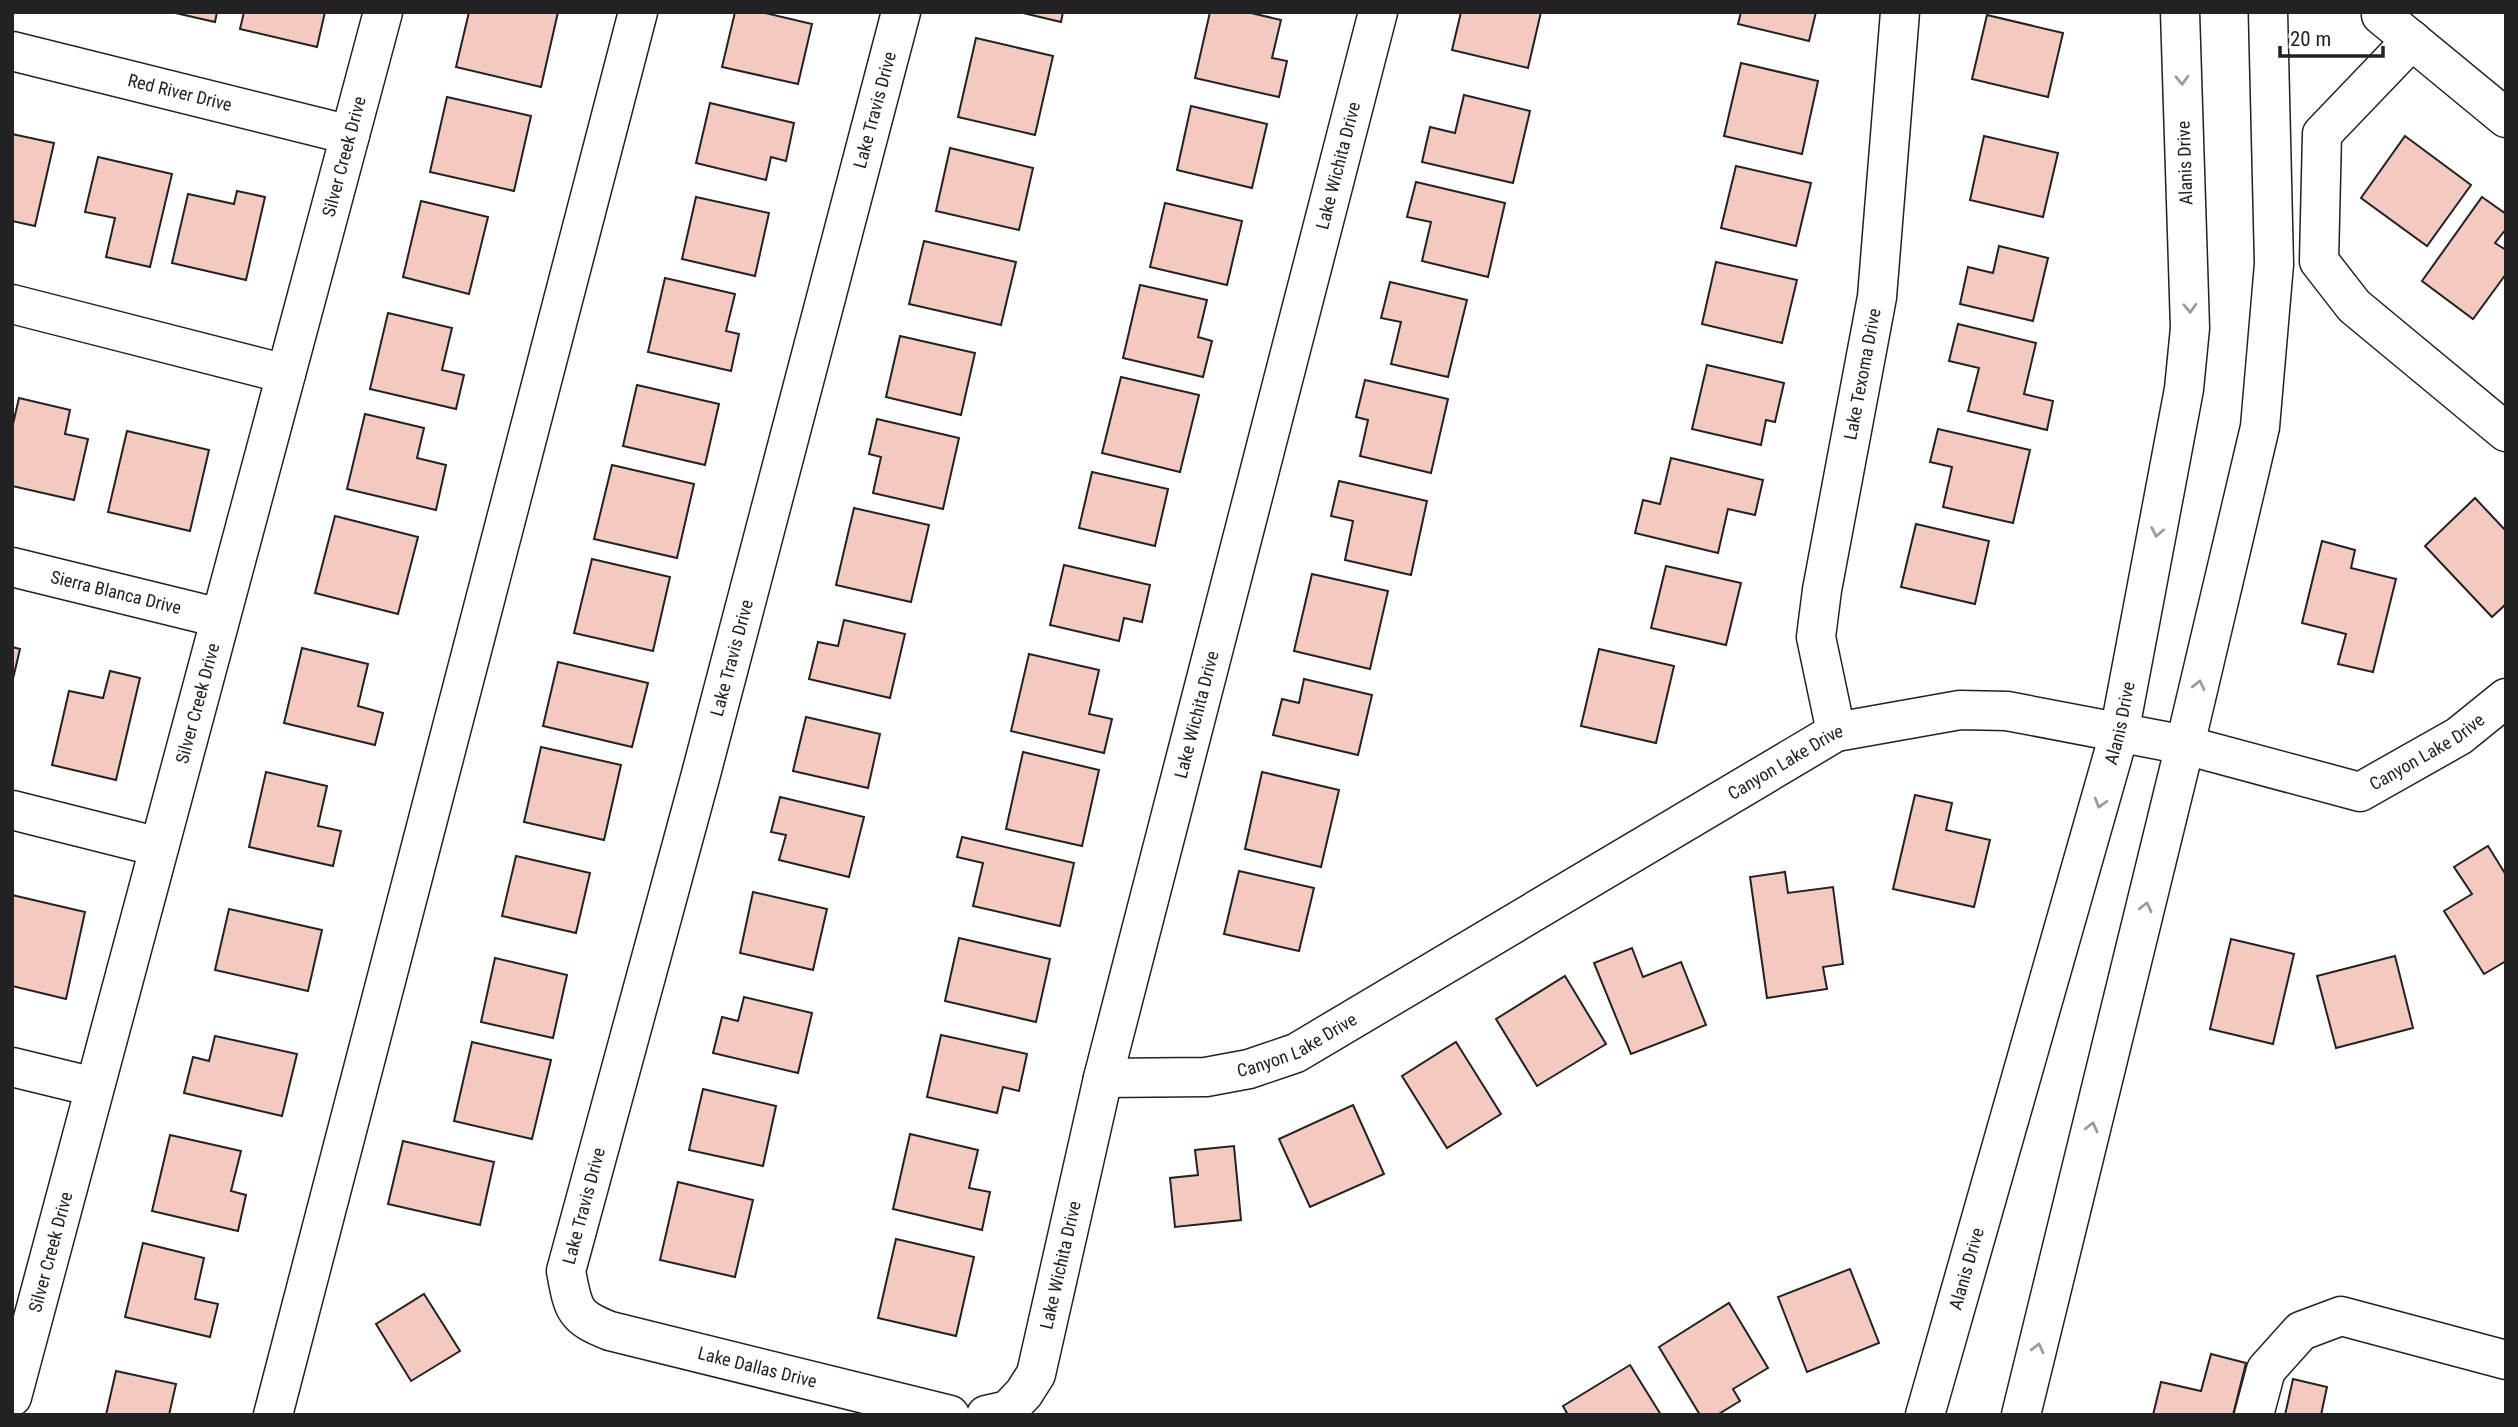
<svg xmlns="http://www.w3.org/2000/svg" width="2518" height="1427" font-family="'Roboto Condensed',sans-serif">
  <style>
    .building { fill: #f3c9c0; stroke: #222; stroke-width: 2 }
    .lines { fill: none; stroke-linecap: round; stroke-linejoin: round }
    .minor-casing { stroke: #222; stroke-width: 41 }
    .major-casing { stroke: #222; stroke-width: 41 }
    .minor { stroke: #fff; stroke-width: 38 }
    .major { stroke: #fff; stroke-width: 38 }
    .oneway { stroke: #9c9c9c }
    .labels { text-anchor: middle; stroke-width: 5; stroke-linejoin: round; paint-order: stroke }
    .street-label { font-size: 18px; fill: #222; stroke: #fff }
  </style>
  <rect width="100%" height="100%" fill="#fff"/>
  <g class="building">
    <path d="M171 12H217L215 22Z"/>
    <path d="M244 12H325L317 47 240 29Z"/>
    <path d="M469 12H558L541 87 456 67Z"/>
    <path d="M735 12H761L812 24 798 84 722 67Z"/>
    <path d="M1019 12H1063L1061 22Z"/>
    <path d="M1210 12H1247L1281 20 1272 58 1287 61 1279 97 1195 78Z"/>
    <path d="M1461 12H1541L1528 68 1452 50Z"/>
    <path d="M1741 12H1816L1809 41 1738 24Z"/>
    <path d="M1987 15 2063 33 2048 97 1972 79Z"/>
    <path d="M976 38 1053 56 1035 135 958 117Z"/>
    <path d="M1741 63 1818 81 1802 154 1724 136Z"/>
    <path d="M1464 95 1530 111 1513 183 1422 162 1430 127 1455 133Z"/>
    <path d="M447 97 531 116 514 191 430 172Z"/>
    <path d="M710 103 794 123 786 161 771 157 766 180 696 163Z"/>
    <path d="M1191 106 1267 124 1252 188 1177 170Z"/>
    <path d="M12 134 54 143 35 226 12 221Z"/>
    <path d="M1984 136 2058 153 2043 217 1970 200Z"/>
    <path d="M2405 136 2471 185 2427 246 2361 198Z"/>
    <path d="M950 148 1033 168 1019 230 936 211Z"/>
    <path d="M98 157 172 174 150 267 106 257 115 218 85 212Z"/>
    <path d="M1736 166 1811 183 1796 246 1721 228Z"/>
    <path d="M1416 182 1505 203 1488 277 1422 261 1431 222 1407 217Z"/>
    <path d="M237 191 265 197 246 280 172 263 188 194 234 204Z"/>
    <path d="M696 197 769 213 755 276 682 259Z"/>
    <path d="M2482 197 2506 214V229L2495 243 2506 250V274L2473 319 2422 281Z"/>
    <path d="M421 201 488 217 469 294 403 277Z"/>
    <path d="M1165 203 1242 221 1227 285 1150 267Z"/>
    <path d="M924 241 1016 262 1001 325 909 304Z"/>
    <path d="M1999 246 2048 258 2033 321 1960 304 1968 267 1993 273Z"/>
    <path d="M1716 262 1797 280 1782 343 1702 324Z"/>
    <path d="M665 278 735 294 726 331 739 334 731 371 648 352Z"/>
    <path d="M1390 282 1467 300 1448 377 1391 364 1401 322 1381 318Z"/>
    <path d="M1140 285 1207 300 1198 337 1212 341 1203 377 1123 358Z"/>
    <path d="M388 313 452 328 442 370 464 375 456 409 370 389Z"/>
    <path d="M1958 324 2036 343 2024 394 2053 401 2047 430 1968 411 1979 368 1949 361Z"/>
    <path d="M900 336 975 353 961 415 886 397Z"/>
    <path d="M1707 365 1784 383 1775 422 1766 420 1761 445 1692 429Z"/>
    <path d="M1121 377 1199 395 1180 472 1102 453Z"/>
    <path d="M1365 380 1448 399 1431 473 1360 456 1368 420 1356 417Z"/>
    <path d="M637 385 719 404 705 465 623 446Z"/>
    <path d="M19 398 70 410 65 434 88 439 74 500 12 486V428Z"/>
    <path d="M365 414 424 428 417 458 446 465 436 510 347 489Z"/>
    <path d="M877 419 959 438 943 509 873 493 881 457 869 454Z"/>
    <path d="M1938 429 2030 450 2013 523 1943 507 1952 467 1930 462Z"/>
    <path d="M127 431 209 450 190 531 108 512Z"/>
    <path d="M1671 458 1763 480 1755 515 1728 509 1718 553 1635 533 1643 500 1660 504Z"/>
    <path d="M612 465 694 484 677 558 594 539Z"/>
    <path d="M1092 472 1168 489 1155 546 1079 528Z"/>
    <path d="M1339 481 1427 501 1411 575 1345 560 1353 521 1331 516Z"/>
    <path d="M2475 498 2506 531V604L2492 617 2425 546Z"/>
    <path d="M854 508 929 525 911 602 836 585Z"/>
    <path d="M335 516 418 537 398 614 315 593Z"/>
    <path d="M1916 524 1989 541 1975 604 1901 587Z"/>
    <path d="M2322 541 2355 550 2351 568 2396 579 2373 672 2338 664 2346 634 2302 623Z"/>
    <path d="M592 559 670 577 653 651 574 633Z"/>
    <path d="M1064 565 1150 585 1142 622 1124 618 1119 641 1050 625Z"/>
    <path d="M1666 566 1741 583 1726 645 1651 628Z"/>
    <path d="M1312 574 1388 591 1370 669 1294 651Z"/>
    <path d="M844 620 905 634 890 698 809 679 818 642 838 646Z"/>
    <path d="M12 647 20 649 12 683Z"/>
    <path d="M302 648 368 664 358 706 383 713 375 745 284 723Z"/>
    <path d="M1599 649 1674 666 1656 743 1581 726Z"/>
    <path d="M1029 654 1099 670 1089 714 1112 719 1104 753 1011 731Z"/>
    <path d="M558 662 648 683 632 747 543 726Z"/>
    <path d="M110 671 140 678 116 780 52 765 69 691 103 698Z"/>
    <path d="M1304 679 1372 695 1358 755 1273 735 1282 699 1299 703Z"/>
    <path d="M806 717 880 734 868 788 793 771Z"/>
    <path d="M541 747 621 765 604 840 524 822Z"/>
    <path d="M1023 752 1099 770 1082 846 1006 829Z"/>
    <path d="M266 772 327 786 318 826 341 831 333 866 249 847Z"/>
    <path d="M1262 772 1339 790 1321 867 1245 849Z"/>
    <path d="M1915 795 1952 803 1946 830 1990 840 1974 907 1893 889Z"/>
    <path d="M780 797 864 817 849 877 779 860 786 835 771 832Z"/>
    <path d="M962 837 1074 863 1060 926 973 906 983 863 957 857Z"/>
    <path d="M2488 846 2506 875V961L2484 974 2444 911 2472 894 2454 867Z"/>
    <path d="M516 856 590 873 576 933 502 916Z"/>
    <path d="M1239 871 1314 888 1299 951 1224 934Z"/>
    <path d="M1785 872 1788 893 1833 887 1843 964 1823 967 1827 989 1767 998 1750 877Z"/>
    <path d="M753 892 827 909 813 970 740 953Z"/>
    <path d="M12 895 85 912 66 999 12 986Z"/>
    <path d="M229 909 322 930 308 991 215 970Z"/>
    <path d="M959 938 1050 959 1036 1022 945 1001Z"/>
    <path d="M2231 939 2294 954 2273 1044 2210 1029Z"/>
    <path d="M1632 948 1643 977 1681 962 1706 1025 1631 1054 1594 963Z"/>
    <path d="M2395 956 2413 1028 2336 1048 2317 976Z"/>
    <path d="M495 958 567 975 553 1038 481 1022Z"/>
    <path d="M1565 976 1606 1044 1537 1086 1496 1019Z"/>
    <path d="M744 997 812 1013 798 1073 713 1053 722 1017 738 1021Z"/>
    <path d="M941 1035 1027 1054 1019 1091 1003 1087 997 1113 927 1097Z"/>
    <path d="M215 1036 297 1054 282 1116 184 1093 193 1057 209 1061Z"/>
    <path d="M472 1042 551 1060 532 1139 454 1121Z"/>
    <path d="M1456 1042 1501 1114 1447 1148 1402 1076Z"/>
    <path d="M703 1089 776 1106 763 1166 689 1150Z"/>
    <path d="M1353 1105 1384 1174 1310 1207 1279 1139Z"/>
    <path d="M910 1134 978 1150 969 1188 990 1192 982 1230 893 1209Z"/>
    <path d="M170 1135 241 1151 231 1191 246 1195 238 1231 152 1211Z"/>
    <path d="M403 1141 494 1162 480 1225 388 1204Z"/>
    <path d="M1234 1146 1241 1220 1175 1227 1170 1178 1198 1175 1195 1150Z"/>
    <path d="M678 1182 753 1200 735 1277 660 1260Z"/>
    <path d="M896 1239 974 1257 956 1336 878 1318Z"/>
    <path d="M143 1243 204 1258 195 1299 218 1304 210 1337 125 1317Z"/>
    <path d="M1850 1269 1879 1343 1807 1372 1778 1297Z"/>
    <path d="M424 1294 460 1351 411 1381 376 1324Z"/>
    <path d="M1729 1303 1768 1368 1733 1389 1740 1401 1717 1415H1700L1659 1347Z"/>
    <path d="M2211 1354 2246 1363 2233 1415H2153L2161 1382 2201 1391Z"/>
    <path d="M1630 1365 1661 1415H1568L1563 1406Z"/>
    <path d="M116 1371 176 1384 169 1415H106Z"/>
    <path d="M2293 1379 2327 1387 2321 1415H2285Z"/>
  </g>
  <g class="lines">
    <g class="minor-casing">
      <g id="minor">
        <path id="s1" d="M901 12 701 774 566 1271C573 1308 573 1317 610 1331L950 1415"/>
        <path d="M2381 15 2506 118"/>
        <path d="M2412 40 2322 134 2319 261 2354 306 2506 432"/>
        <path id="s2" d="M12 51 350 135"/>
        <path d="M12 304 286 374"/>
        <path id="s3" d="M12 567 220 618"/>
        <path id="s4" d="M1836 732 1816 637 1822 590 1877 297 1900 12"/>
        <path d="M12 810 159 847"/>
        <path d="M12 1067 94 1087"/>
        <path id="s5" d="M1103 1078 1206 1077 1249 1069 1296 1053 1836 732 1960 710 2007 711 2185 745 2360 792 2459 736 2506 698"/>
        <path id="s6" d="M12 1397 383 12"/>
        <path d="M273 1415 638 12"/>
        <path id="s7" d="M986 1415 1008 1410 1024 1393 1036 1374 1103 1078 1378 12"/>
        <path d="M2254 1415 2266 1370 2301 1331 2341 1316 2506 1360"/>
      </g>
    </g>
    <g class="major-casing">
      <g id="major">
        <path id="s8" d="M1925 1415 2119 734 2184 389 2190 328 2180 12"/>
        <path d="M2021 1415 2185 745 2260 427 2274 264 2268 12"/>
      </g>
    </g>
    <use href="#minor" class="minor"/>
    <use href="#major" class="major"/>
  </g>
  <defs><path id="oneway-chevron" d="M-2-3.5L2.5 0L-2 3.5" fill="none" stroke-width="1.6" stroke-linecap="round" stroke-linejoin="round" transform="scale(1.75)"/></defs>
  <g class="oneway">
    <use href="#oneway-chevron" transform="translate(2182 80) rotate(88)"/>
    <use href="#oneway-chevron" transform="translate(2190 308) rotate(88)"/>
    <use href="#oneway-chevron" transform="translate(2157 532) rotate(101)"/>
    <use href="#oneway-chevron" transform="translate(2199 685) rotate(-77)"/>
    <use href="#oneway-chevron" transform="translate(2100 803) rotate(106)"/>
    <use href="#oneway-chevron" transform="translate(2146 907) rotate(-76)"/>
    <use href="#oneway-chevron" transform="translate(2092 1127) rotate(-76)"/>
    <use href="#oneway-chevron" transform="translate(2038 1348) rotate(-76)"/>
  </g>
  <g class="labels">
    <g class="street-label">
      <text dy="6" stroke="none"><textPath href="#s2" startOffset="173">Red River Drive</textPath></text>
      <text transform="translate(875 110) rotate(-75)" y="6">Lake Travis Drive</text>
      <text dy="6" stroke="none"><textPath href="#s6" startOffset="1284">Silver Creek Drive</textPath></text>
      <text transform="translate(2185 163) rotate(-92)" y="6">Alanis Drive</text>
      <text dy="6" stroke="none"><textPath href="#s7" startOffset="1314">Lake Wichita Drive</textPath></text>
      <text dy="6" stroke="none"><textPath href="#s4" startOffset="364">Lake Texoma Drive</textPath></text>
      <text dy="6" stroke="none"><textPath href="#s3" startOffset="107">Sierra Blanca Drive</textPath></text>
      <text transform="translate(732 658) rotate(-75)" y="6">Lake Travis Drive</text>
      <text dy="6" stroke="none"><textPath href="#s6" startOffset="718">Silver Creek Drive</textPath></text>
      <text dy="6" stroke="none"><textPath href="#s7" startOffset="747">Lake Wichita Drive</textPath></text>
      <text dy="6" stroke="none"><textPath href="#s8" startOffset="719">Alanis Drive</textPath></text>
      <text dy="6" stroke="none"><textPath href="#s5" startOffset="1438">Canyon Lake Drive</textPath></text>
      <text dy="6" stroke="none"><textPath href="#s5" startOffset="766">Canyon Lake Drive</textPath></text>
      <text dy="6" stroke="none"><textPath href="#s5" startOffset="200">Canyon Lake Drive</textPath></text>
      <text transform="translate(584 1206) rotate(-75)" y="6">Lake Travis Drive</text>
      <text dy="6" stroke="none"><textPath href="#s6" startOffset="150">Silver Creek Drive</textPath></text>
      <text dy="6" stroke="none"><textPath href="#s7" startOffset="180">Lake Wichita Drive</textPath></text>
      <text dy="6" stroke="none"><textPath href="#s8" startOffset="152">Alanis Drive</textPath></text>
      <text dy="6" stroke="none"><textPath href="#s1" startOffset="1535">Lake Dallas Drive</textPath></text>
    </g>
  </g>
  <rect width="2518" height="1427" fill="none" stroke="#222222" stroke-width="28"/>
  <path d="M2280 46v10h103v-10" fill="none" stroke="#222222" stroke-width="3.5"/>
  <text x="2290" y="46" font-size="21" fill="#222222" stroke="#ffffff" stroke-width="5" paint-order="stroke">20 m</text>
</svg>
